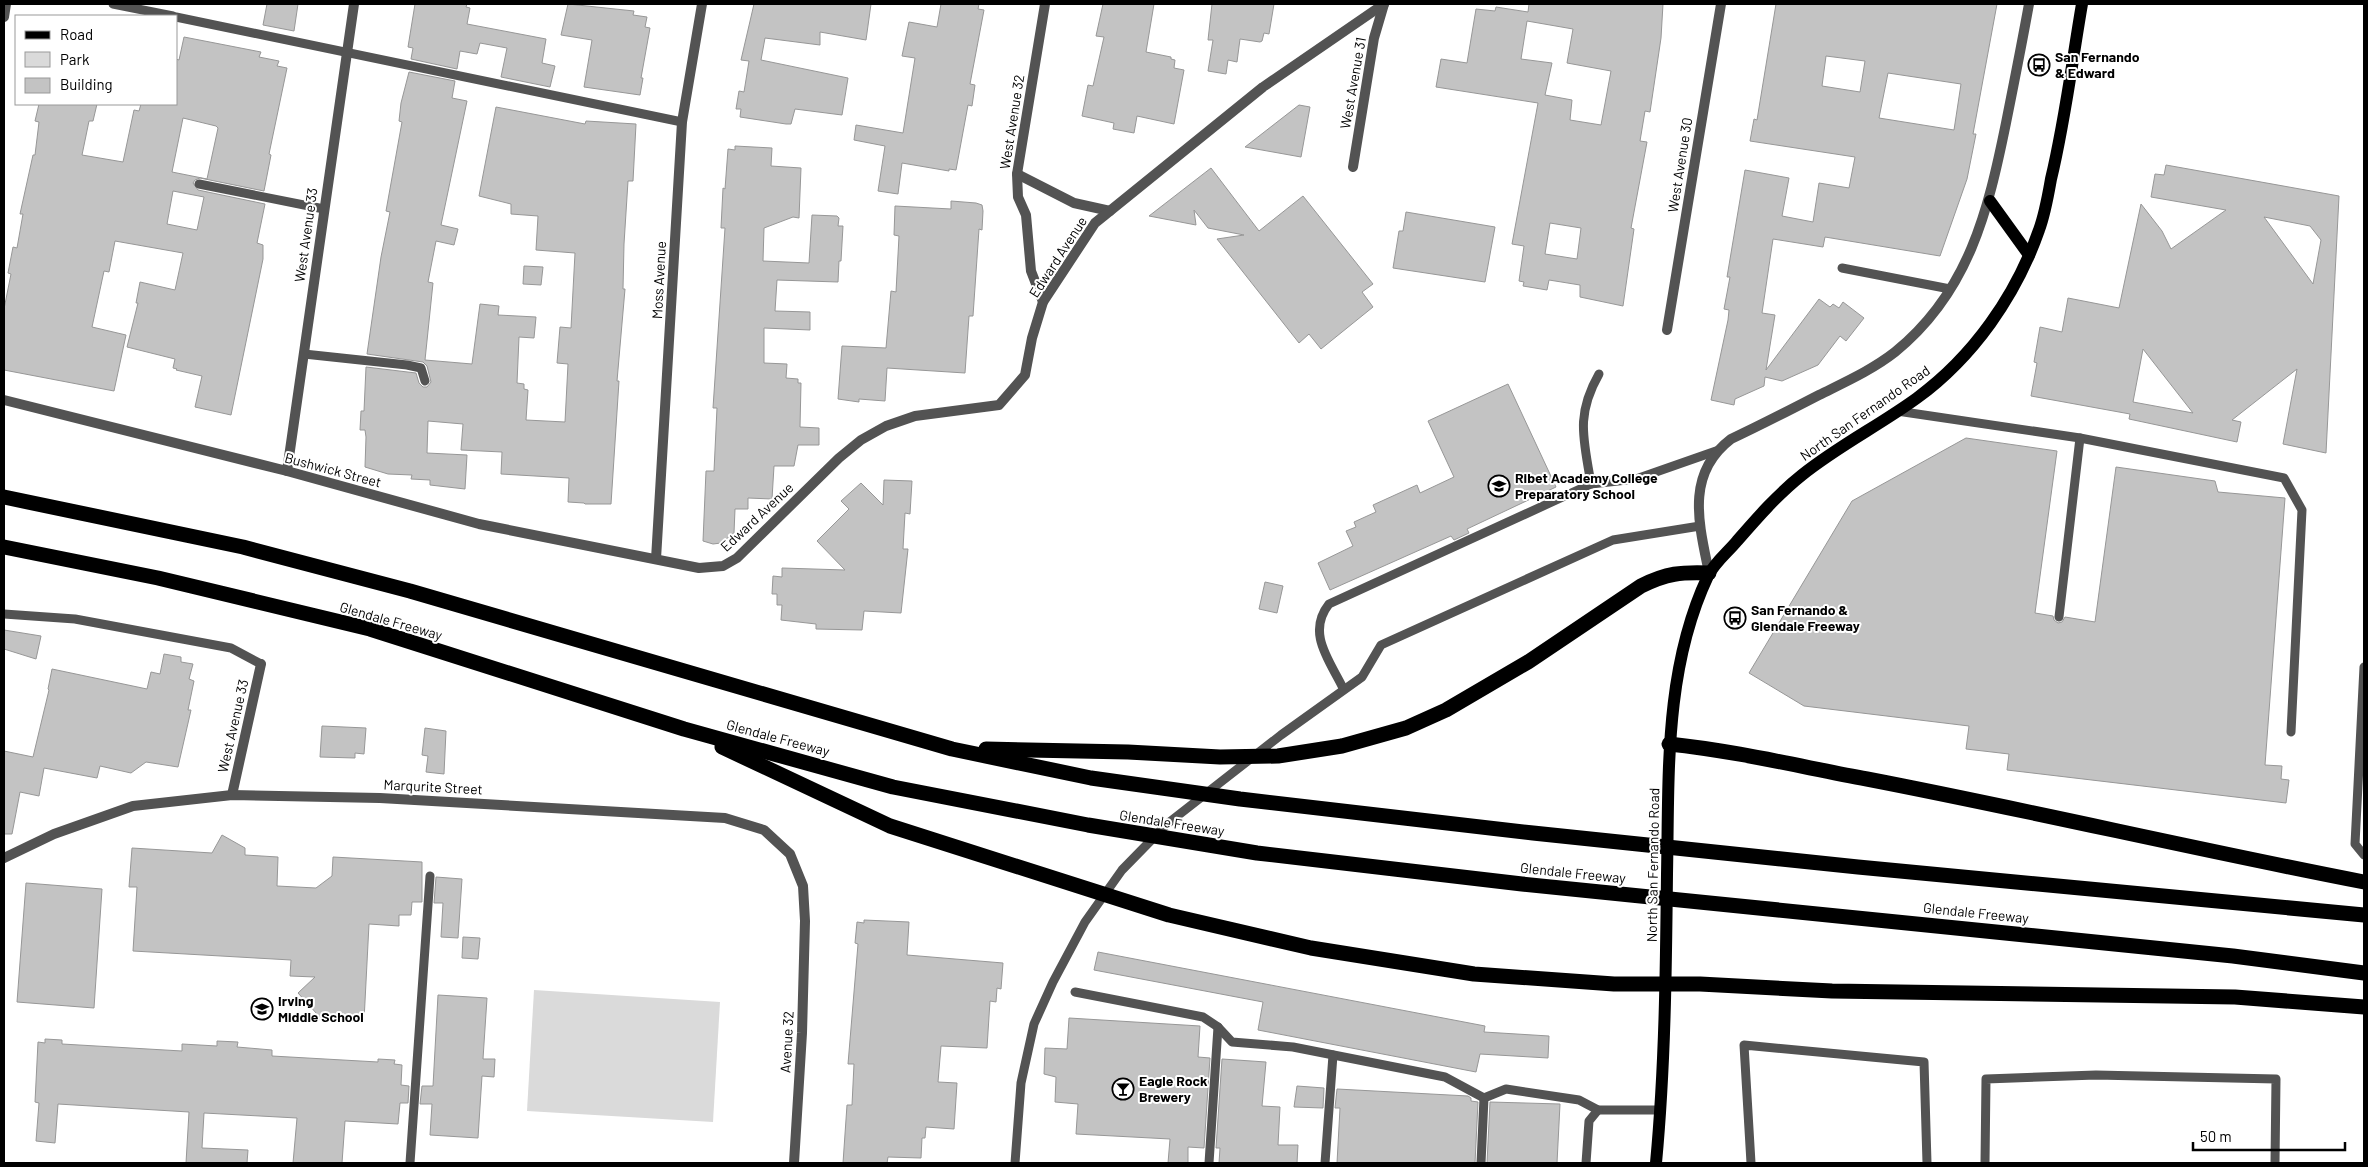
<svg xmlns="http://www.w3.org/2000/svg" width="2368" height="1167" font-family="Barlow,sans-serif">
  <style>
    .green { fill: #dadada }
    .building { fill: #c3c3c3; stroke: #979797; fill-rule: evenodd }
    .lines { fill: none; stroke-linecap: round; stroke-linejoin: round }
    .service { stroke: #535353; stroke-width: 9 }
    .minor { stroke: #535353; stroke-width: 10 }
    .tertiary { stroke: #535353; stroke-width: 10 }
    .primary { stroke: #000; stroke-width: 12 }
    .motorway { stroke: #000; stroke-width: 15 }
    .labels { text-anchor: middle; stroke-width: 4; stroke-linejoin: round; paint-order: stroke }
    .poi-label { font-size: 14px; font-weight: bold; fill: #000; stroke: #fff; text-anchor: start }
    .street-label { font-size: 14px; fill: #000; stroke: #fff }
  </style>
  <rect width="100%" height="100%" fill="#fff"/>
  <path class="green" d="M534 990 720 1002 713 1122 527 1111Z"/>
  <g class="building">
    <path d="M267 4H298L294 31 263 25Z"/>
    <path d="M415 4H467L466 7 470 8 467 24 546 39 542 63 555 66 550 87 501 77 507 48 480 43 477 54 460 51 457 69 411 59 413 48 408 47Z"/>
    <path d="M568 4 634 11 633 15 647 17 645 27 650 28 641 78H643L640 95 584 87 592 40 561 35Z"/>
    <path d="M754 4H871L866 40 820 32V45L765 38 761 60 848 78 842 115 795 109 791 124H786L740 117 741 109H736L739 91 744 92 749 61 741 60Z"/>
    <path d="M941 4H979L978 9 984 10 970 84 975 85 972 106 968 105 956 170 949 169V171L902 163 898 194 878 191 885 146 854 140 856 125 903 133 915 58 902 56 909 22 937 27Z"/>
    <path d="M1103 4H1154L1146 52 1171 57V59L1175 60 1174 68 1184 70 1174 124 1137 116 1134 133 1113 129 1114 123 1082 116 1088 85 1093 86 1104 37 1096 36Z"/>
    <path d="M1212 4H1274L1269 34 1264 33 1262 41 1260 42 1240 39 1237 62 1228 60 1226 74 1208 71 1213 40H1208Z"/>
    <path d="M1529 4H1663L1661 38 1650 112 1645 111 1640 141 1647 142 1631 228 1634 229 1623 306 1580 297V285L1549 280 1547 290 1523 286 1524 282 1519 281 1524 246 1512 244 1538 103 1436 87 1441 59 1467 63 1476 9 1495 11 1496 7 1528 12ZM1527 21 1573 29 1567 63 1611 71 1601 125 1570 120 1572 100 1545 95 1552 63 1521 59ZM1550 223 1581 228 1577 259 1545 254Z"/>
    <path d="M1776 4H1997L1973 134H1976L1967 179 1940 256 1825 237 1823 247 1773 239 1762 313 1775 315 1766 370 1819 299 1830 307 1833 304 1839 308 1843 302 1864 318 1846 341 1840 336 1818 365 1782 381 1765 377 1764 386 1735 399 1734 405 1711 400 1728 320 1729 310 1724 309 1730 277H1727L1745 170 1789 178 1782 216 1813 222 1819 183 1849 188 1855 157 1750 141 1754 119 1757 120ZM1826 56 1865 61 1860 92 1822 86ZM1888 73 1961 84 1954 130 1879 118Z"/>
    <path d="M184 37 261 52 259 57 279 61 277 66 287 68 269 154 271 155 264 191 200 178 195 180 193 183 198 190 265 204 257 243 263 245V259L231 415 195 407 202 376 176 370 177 369 173 368 175 359 127 347 138 303H136L140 282 175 290 183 253 115 241 109 272 104 271 92 327 126 335 114 391 4 370V309L11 274 8 273 13 247 17 248 23 214H20L33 155H35L39 122 35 121 39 104H97L93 121H89L82 155 123 162 134 110 139 111 141 104H176V59L179 60ZM183 118 216 126 218 128 207 179 172 172ZM173 191 204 197 197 230 167 224Z"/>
    <path d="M409 72 455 81 452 98 467 101 441 225 458 229 454 245 436 241 428 282 433 283 425 360 472 364 480 304 499 306 498 315 536 317 534 338 519 337 517 383 524 384V389L528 390 526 420 565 422 568 364 557 363 560 327 571 328 575 253 536 250 538 216 511 214V204L479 196 496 107 585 124 586 121 636 124 633 181H628L624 244 623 289H625L617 381H619L611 504H585L584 503 568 502 569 478 501 474 502 452 461 450 463 424 428 421 427 453 467 455 465 489 430 485V480L411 479 412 475 388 474 365 467 366 437 365 430H360L361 411H364L366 367 416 373 419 383 423 387H427L431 382 427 366 423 362 367 354 381 257 390 212 386 211 402 122 399 121 401 103Z"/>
    <path d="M1299 105 1310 107 1301 157 1245 147Z"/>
    <path d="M735 146 772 148 771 166 801 168 799 218 793 217 764 228 763 261 809 263 812 215 837 216 839 218 838 226H843L841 261H839L838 282 777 280 775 311 810 312V330L764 328V363L787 364 786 378 798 379V383H801L800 427 819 428V445H798L794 466H774L772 499 748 498V509H735L734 533 721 543 713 544 703 541 706 471H714L717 408H713L725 228H721L723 188 725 189 728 149 735 150Z"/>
    <path d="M2166 165 2339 196 2326 453 2283 444 2297 369 2232 420 2241 422 2237 442 2129 419 2130 414 2031 396 2037 363 2034 362 2040 327 2062 332 2068 298 2119 308 2141 204 2162 231 2171 249 2226 210 2151 197 2155 174 2164 175ZM2264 217 2310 226 2321 240 2313 284ZM2143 349 2193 413 2133 402Z"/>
    <path d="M1211 168 1259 231 1303 196 1373 284 1362 292 1373 307 1321 349 1309 334 1299 343 1217 239 1244 235 1208 228 1194 210 1196 225 1149 216Z"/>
    <path d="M951 201 976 203 982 205 983 211 982 230 979 229 973 316H969L965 373 887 368 885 401 859 399V402L838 399 842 346 886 348 891 291 896 292 899 236 894 235 895 206 951 209Z"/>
    <path d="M1406 212 1495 227 1485 282 1393 268 1399 231H1403Z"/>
    <path d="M524 266 543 267 541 285 523 284Z"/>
    <path d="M1508 384 1556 487 1467 529 1469 533 1454 540 1451 536 1330 590 1318 563 1353 546 1346 531 1356 527 1354 522 1376 512 1373 505 1417 485 1420 493 1454 477 1428 421Z"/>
    <path d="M1966 438 2057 451 2035 613 2053 616 2054 620 2058 623 2062 622 2065 617 2095 622 2116 467 2215 481 2218 492 2285 498 2265 765 2282 766 2281 779 2289 780 2286 803 2007 770 2009 754 1966 749 1969 726 1804 706 1749 673 1852 501Z"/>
    <path d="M884 480 912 481 910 514 905 513 903 549H908L901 613 864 611 862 630 816 629V624L781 620 782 605H777V594H772L773 576 782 577V568L845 570 817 541 849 509 841 501 861 483 883 505Z"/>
    <path d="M1265 582 1283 586 1277 613 1259 609Z"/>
    <path d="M4 630 41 636 36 659 4 649Z"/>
    <path d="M164 654 181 657V662L193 664 189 679 194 681 188 710H191L178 767 146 762 131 773 100 766 97 778 44 768 39 796 20 792 12 834H4V751L33 757 49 690 48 689 52 669 147 689 151 672 160 674Z"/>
    <path d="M322 726 366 728 364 754 355 753V758L320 757Z"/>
    <path d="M425 728 446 731 444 774 426 772 428 756 422 755Z"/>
    <path d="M222 835 245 848V855L278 857 277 886 316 888 332 876 333 857 422 862V902H412L411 915H399V926L369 924 364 1021 318 1019 317 1014 298 993 315 977 290 976 291 960 133 951 137 887H129L132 848 212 853Z"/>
    <path d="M436 877 462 879 458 938 441 937 443 903H434Z"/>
    <path d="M26 883 102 889 94 1008 17 1002Z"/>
    <path d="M864 920 909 922 907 955 1003 963 1001 989 997 988 996 1002 990 1001 987 1048 941 1046 938 1082 957 1083 954 1129 926 1127 925 1138H922L921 1158 888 1157 887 1163H843L847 1105H852L854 1064H848L858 944 855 943 857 922 864 923Z"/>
    <path d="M463 937 480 938 478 959 462 958Z"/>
    <path d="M1098 952 1485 1026 1484 1032 1549 1036 1548 1058 1480 1054 1476 1072 1258 1030 1263 1002 1094 970Z"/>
    <path d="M438 995 487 998 483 1059H495L494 1077 482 1076 478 1138 430 1135 432 1104H420L422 1086H433Z"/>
    <path d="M1069 1018 1200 1026 1198 1057 1210 1058 1204 1148 1188 1147V1163H1168L1170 1139 1076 1134 1078 1104 1055 1102 1056 1077 1044 1074 1045 1048 1067 1049Z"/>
    <path d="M45 1039 62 1040V1044L182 1051V1044L217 1046V1041L238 1042 237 1047 272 1050V1056L378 1062V1059L395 1060 394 1064 402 1065 401 1085 409 1086 408 1103H400L398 1124 345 1121 342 1163H293L297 1118 204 1113 202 1148 248 1150 247 1163H186L189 1112 58 1104 55 1143 36 1141 39 1103 35 1102 38 1042 45 1043Z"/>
    <path d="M1222 1059 1266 1062 1262 1106 1280 1107 1278 1145H1298L1297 1163H1219L1220 1148H1216Z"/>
    <path d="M1297 1086 1324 1088 1323 1108 1294 1107Z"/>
    <path d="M1337 1089 1468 1096 1471 1098V1101L1478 1102 1475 1163H1337L1340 1108H1335Z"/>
    <path d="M1490 1102 1560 1104 1557 1163H1487Z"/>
  </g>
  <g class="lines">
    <g class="service">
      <path d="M113 4 173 16"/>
      <path d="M176 17 682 122"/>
      <path d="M199 184 324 209"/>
      <path d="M1842 268 1950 289"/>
      <path d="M304 354 407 365 421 368 425 381"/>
      <path d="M1897 411 2080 438 2284 478 2302 510 2291 732"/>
      <path d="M1591 484C1584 440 1575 416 1599 374"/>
      <path d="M4 614 75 619 231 648 261 664"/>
      <path d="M2059 617 2080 438"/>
      <path d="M2364 667 2355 844 2364 855"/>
      <path d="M1343 688C1330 661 1306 633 1329 604L1591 484 1636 479 1716 451"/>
      <path d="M1075 992 1203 1017 1218 1027 1232 1042 1293 1047 1445 1077 1484 1098"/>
      <path d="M410 1163 430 876"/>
      <path d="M1015 1163 1021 1083 1034 1024 1053 982 1085 922 1122 870 1167 824 1281 735 1362 677 1381 645 1613 540 1700 526"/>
      <path d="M1209 1163 1218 1027"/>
      <path d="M1325 1163 1333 1055"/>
      <path d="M1481 1163 1484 1098 1506 1089 1579 1100 1598 1110H1661"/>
      <path d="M1586 1163 1589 1121 1598 1110"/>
      <path d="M1751 1163 1744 1045 1924 1062 1927 1163"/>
      <path d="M1985 1163 1986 1079 2096 1075 2276 1079 2275 1163"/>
    </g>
    <g class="minor">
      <path d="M1353 167 1374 38 1384 4"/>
      <path d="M1017 174 1074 203 1110 211"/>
      <path d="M1043 302 1031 271 1026 215 1018 197 1017 174 1045 4"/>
      <path d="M1667 330 1721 4"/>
      <path d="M287 471 479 524 699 568 723 566 737 558 839 458 861 440 886 426 915 416 999 405 1025 375 1032 338 1043 302 1095 223 1263 87 1384 4"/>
      <path d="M656 559 682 122 702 4"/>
      <path d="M1709 573C1699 524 1685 474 1731 439 1761 425 1790 410 1819 395 1845 382 1872 370 1895 352 1969 292 1988 211 2006 123 2014 83 2022 43 2029 4"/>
      <path d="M232 795 261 664"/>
      <path d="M4 858 54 834 133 806 232 795 380 798 725 818 764 830 790 854 803 886 805 921 802 1033 794 1163"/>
    </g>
    <g class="tertiary">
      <path d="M4 17 6 4"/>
      <path d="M4 400 287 471 354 4"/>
    </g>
    <g class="primary">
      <path d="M1990 201 2029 255"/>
      <path d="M1656 1163C1665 1067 1666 970 1667 874 1669 774 1664 669 1708 576 1714 563 1728 552 1737 541 1757 518 1778 494 1802 475 1838 446 1880 425 1917 398 1973 357 2016 296 2039 230 2045 214 2048 196 2051 179 2065 121 2072 62 2082 4"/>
    </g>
    <g class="motorway">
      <path d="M4 497 243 547 410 591 952 749 1091 778 1240 799 1533 833 1858 867 2364 915"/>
      <path d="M4 547 158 578 370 629 684 729 893 787 1088 825 1257 853 1522 884 2233 956 2364 973"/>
      <path d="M1669 744C1736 751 1802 767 1867 779 2033 811 2198 850 2364 882"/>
      <path d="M722 747 890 826 1169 915 1311 948 1474 974 1614 984H1700L1832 991 2235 997 2364 1007"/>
      <path d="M986 749 1128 752 1220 757 1278 756 1342 746 1406 728 1446 710 1528 662 1641 586C1667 573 1681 572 1709 573"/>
    </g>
  </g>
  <defs>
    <g id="bus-ring" transform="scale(1.125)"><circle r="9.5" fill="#fff" stroke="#000" stroke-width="1.5"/><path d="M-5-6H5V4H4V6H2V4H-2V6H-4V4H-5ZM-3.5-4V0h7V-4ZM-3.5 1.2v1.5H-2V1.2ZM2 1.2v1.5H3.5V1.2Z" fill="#000"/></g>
    <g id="school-ring" transform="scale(1.125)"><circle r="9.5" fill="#fff" stroke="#000" stroke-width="1.5"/><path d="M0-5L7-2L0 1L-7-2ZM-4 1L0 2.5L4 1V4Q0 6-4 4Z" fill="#000"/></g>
    <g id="bar-ring" transform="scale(1.125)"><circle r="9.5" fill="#fff" stroke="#000" stroke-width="1.5"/><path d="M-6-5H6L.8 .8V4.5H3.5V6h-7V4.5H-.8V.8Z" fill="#000"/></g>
  </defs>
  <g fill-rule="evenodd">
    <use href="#bus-ring" x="2039" y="65"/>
    <use href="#school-ring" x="1499" y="486"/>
    <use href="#bus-ring" x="1735" y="618"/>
    <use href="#school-ring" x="262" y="1009"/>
    <use href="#bar-ring" x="1123" y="1089"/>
  </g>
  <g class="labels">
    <g class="poi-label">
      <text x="2055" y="62">San Fernando<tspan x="2055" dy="16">&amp; Edward</tspan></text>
      <text x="1515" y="483">Ribet Academy College<tspan x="1515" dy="16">Preparatory School</tspan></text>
      <text x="1751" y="615">San Fernando &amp;<tspan x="1751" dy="16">Glendale Freeway</tspan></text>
      <text x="278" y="1006">Irving<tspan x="278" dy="16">Middle School</tspan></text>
      <text x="1139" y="1086">Eagle Rock<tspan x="1139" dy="16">Brewery</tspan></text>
    </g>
    <g class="street-label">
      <text transform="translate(1353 83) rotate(-80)" y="5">West Avenue 31</text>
      <text transform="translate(1012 122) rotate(-81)" y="5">West Avenue 32</text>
      <text transform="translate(1680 165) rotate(-81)" y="5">West Avenue 30</text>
      <text transform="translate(306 235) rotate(-82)" y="5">West Avenue 33</text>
      <text transform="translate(1058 257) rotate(-57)" y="5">Edward Avenue</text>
      <text transform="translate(659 280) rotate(-87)" y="5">Moss Avenue</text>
      <text transform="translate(1865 413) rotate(-35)" y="5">North San Fernando Road</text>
      <text transform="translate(333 470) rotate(15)" y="5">Bushwick Street</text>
      <text transform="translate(757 517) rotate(-43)" y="5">Edward Avenue</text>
      <text transform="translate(391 621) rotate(16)" y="5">Glendale Freeway</text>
      <text transform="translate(233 726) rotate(-77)" y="5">West Avenue 33</text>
      <text transform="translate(778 738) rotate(15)" y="5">Glendale Freeway</text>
      <text transform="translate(433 787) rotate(3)" y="5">Marqurite Street</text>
      <text transform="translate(1172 823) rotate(9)" y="5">Glendale Freeway</text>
      <text transform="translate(1653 865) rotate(-89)" y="5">North San Fernando Road</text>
      <text transform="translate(1573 873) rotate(6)" y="5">Glendale Freeway</text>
      <text transform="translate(1976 913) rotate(6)" y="5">Glendale Freeway</text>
      <text transform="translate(787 1042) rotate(-87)" y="5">Avenue 32</text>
    </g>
  </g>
  <rect width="2368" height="1167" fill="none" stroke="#000000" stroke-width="10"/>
  <rect x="15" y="15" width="162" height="90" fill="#ffffff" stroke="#999999"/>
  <rect x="25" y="31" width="25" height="8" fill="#000000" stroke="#999999"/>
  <text x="60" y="40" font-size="15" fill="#000000">Road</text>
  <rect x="25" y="52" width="25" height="15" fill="#dadada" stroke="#999999"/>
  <text x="60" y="65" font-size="15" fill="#000000">Park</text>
  <rect x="25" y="78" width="25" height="15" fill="#c3c3c3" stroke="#999999"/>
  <text x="60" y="90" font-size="15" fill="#000000">Building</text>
  <path d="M2193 1142v8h152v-8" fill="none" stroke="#000000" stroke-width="2.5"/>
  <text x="2200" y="1142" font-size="15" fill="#000000" stroke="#ffffff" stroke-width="4" paint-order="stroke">50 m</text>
</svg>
